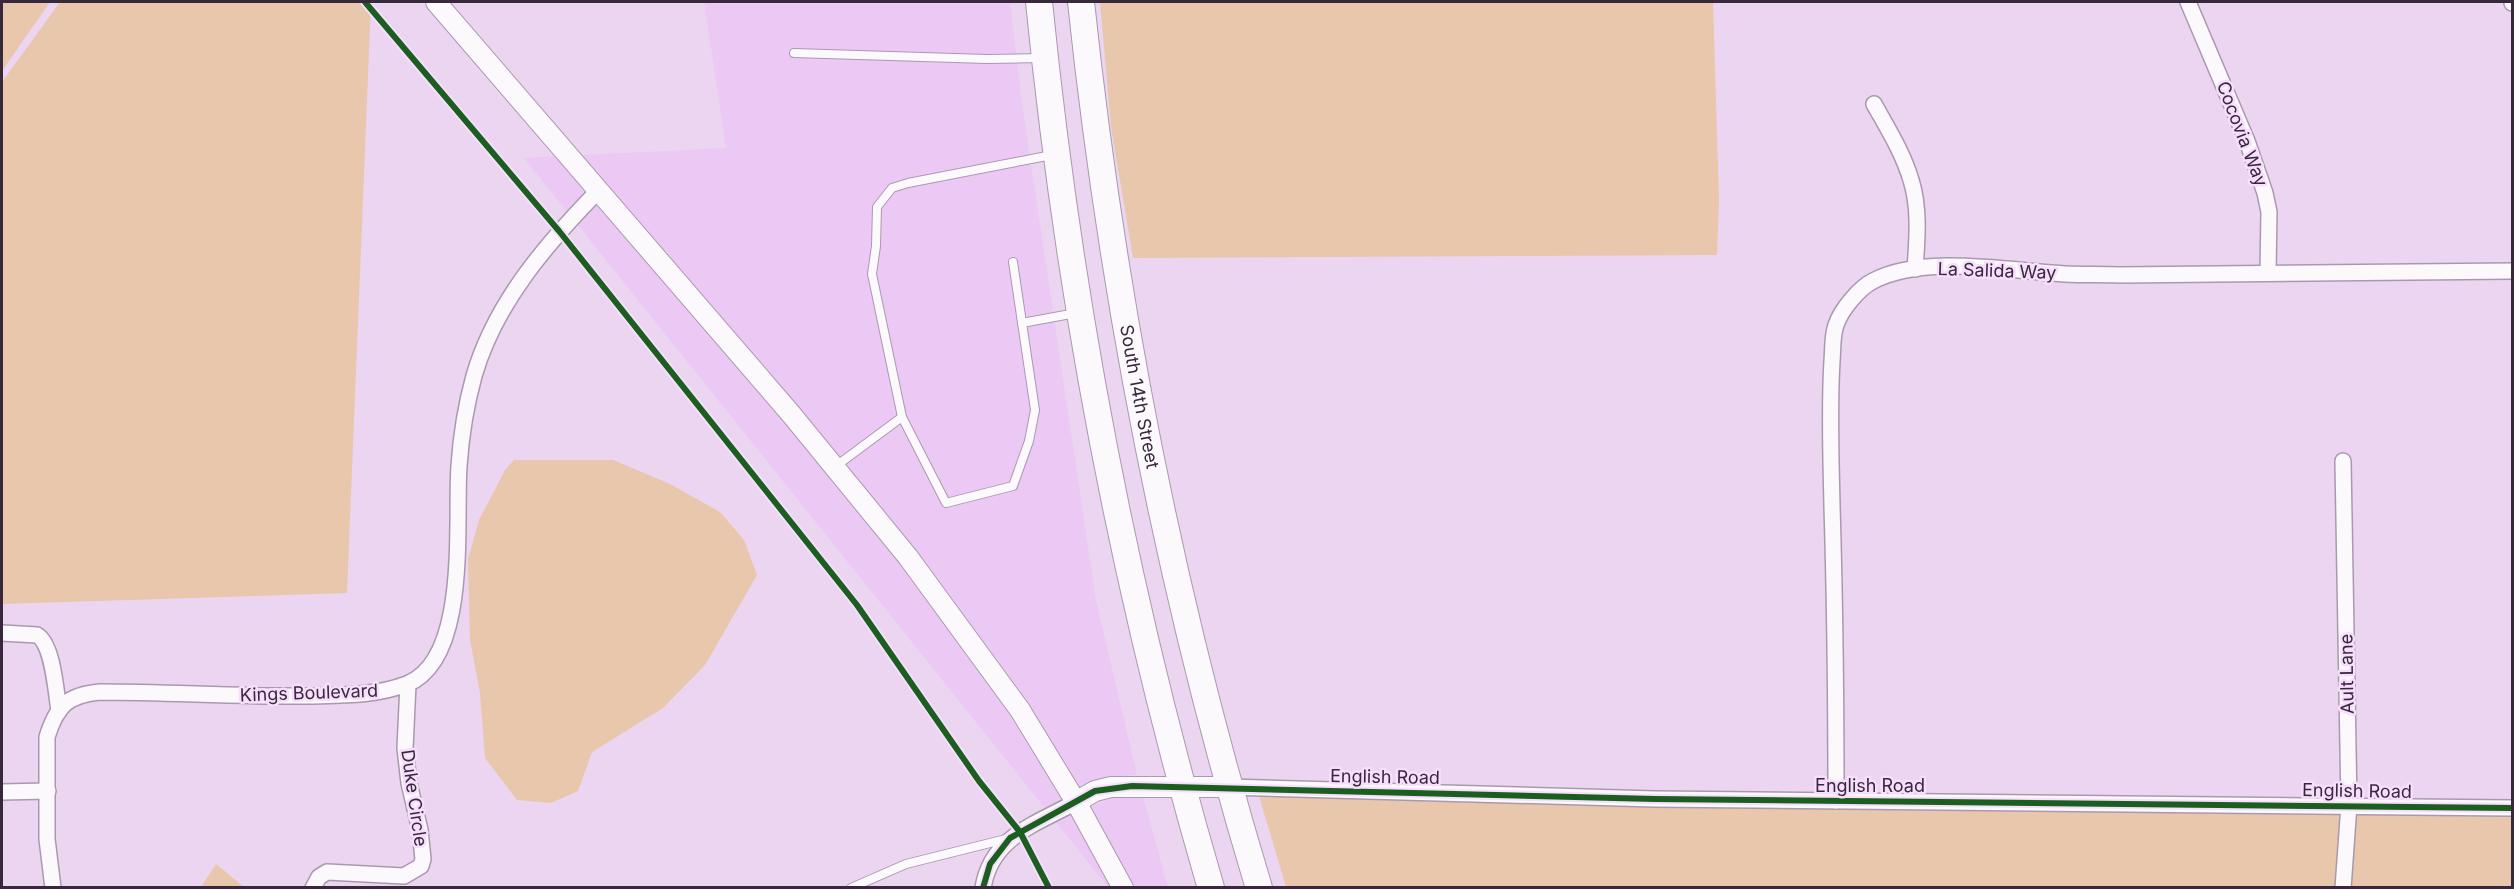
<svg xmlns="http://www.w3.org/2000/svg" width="2514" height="889" font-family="Inter,sans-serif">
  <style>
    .built { fill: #ecc9f5 }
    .green { fill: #e8c7ad }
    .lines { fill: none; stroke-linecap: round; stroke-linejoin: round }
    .service-casing { stroke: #aa99ae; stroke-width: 10 }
    .minor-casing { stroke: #aa99ae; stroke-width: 18 }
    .tertiary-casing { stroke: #aa99ae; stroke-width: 22 }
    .trunk-casing { stroke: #aa99ae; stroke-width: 28 }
    .service { stroke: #fcf9fd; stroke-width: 8 }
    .minor { stroke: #fcf9fd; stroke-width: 15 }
    .tertiary { stroke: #fcf9fd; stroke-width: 20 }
    .trunk { stroke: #fcf9fd; stroke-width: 26 }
    .cycleway-casing { stroke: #f6defc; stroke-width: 10 }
    .cycleway { stroke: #1b5e20; stroke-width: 6 }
    .labels { text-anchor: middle; stroke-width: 5; stroke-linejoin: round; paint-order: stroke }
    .street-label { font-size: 18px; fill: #37283b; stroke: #f6defc }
  </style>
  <rect width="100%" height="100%" fill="#ebd5f1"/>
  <g class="built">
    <path d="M704 2H1010L1023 110 1096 600 1137 775 1109 777 1093 781 1079 788 1027 704 915 550 797 406 582 155 726 148Z"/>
    <path d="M557 156 784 421 901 564 1012 717 1069 807 1112 887H1108L524 158Z"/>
    <path d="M1143 797 1168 887H1134L1090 806 1112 798Z"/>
  </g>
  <g class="green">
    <path d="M2 2H50L2 71Z"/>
    <path d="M60 2H371L347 593 2 604V82Z"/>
    <path d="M1100 2H1713L1719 201 1717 255 1133 258 1111 127Z"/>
    <path d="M514 460H613L670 484 720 512 744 540 757 575 705 665 663 708 592 752 578 791 551 803 517 800 485 758 480 693 470 640 468 559 479 520 505 470Z"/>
    <path d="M1259 796 2476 805 2512 801V887H1286Z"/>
    <path d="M216 864 244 887H201Z"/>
  </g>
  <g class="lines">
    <g class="service-casing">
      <g id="service">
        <path d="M794 53 987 59 1040 58"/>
        <path d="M1022 323 1076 313"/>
        <path d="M902 417 946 503 1013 486 1029 441 1035 410 1013 262"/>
        <path d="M836 466 902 417 872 274 876 246 877 207 892 188 908 183 1052 155"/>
        <path d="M851 888 906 864 1006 839"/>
      </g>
    </g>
    <g class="minor-casing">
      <g id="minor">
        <path d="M2188 2 2247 141 2265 193 2269 212 2268 273"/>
        <path d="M2512 2V3"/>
        <path d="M1874 104C1888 129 1903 153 1911 180 1920 208 1917 241 1915 269"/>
        <path d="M2343 461 2349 805 2343 888"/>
        <path d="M2 633 37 635C53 644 56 692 59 711"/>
        <path d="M1228 787 1655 799 2512 808"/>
        <path d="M2 792 48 791"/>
        <path d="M1836 801C1836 702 1835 605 1832 506 1831 458 1829 409 1832 361 1833 350 1832 336 1836 325 1841 310 1859 288 1873 281 1925 254 2009 271 2065 274 2084 275 2102 274 2120 275L2512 271"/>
        <path d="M53 888 47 839V737C57 705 68 695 100 692 170 692 239 697 308 696 342 695 375 696 407 684 470 659 455 521 459 466 461 436 466 405 474 376 495 303 547 243 599 190"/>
        <path d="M313 888 319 877 327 872 404 876 421 866 423 859 420 830 409 783 405 748 408 684"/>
        <path d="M983 888C991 837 1036 824 1076 802"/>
      </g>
    </g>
    <g class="tertiary-casing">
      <g id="tertiary">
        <path d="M436 2 791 414 908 557 1020 710 1076 802 1123 888"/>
        <path d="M1076 802 1095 791 1111 787H1228"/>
      </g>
    </g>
    <g class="trunk-casing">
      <g id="trunk">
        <path d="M1039 2C1069 301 1126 599 1211 888"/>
        <path id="s1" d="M1081 2C1113 303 1171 598 1259 888"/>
      </g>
    </g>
    <use href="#service" class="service"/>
    <use href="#minor" class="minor"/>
    <use href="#tertiary" class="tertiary"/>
    <use href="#trunk" class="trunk"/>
    <g class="cycleway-casing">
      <g id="cycleway">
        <path d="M365 2 559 231 857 605 979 781 1020 832 1049 888"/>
        <path d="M983 888 990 864 1010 838 1095 791 1132 786 1655 799 2512 808"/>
      </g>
    </g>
    <use href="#cycleway" class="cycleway"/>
  </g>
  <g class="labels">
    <g class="street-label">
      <text transform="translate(2242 134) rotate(69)" y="6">Cocovia Way</text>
      <text transform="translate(1997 271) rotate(2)" y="6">La Salida Way</text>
      <text dy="6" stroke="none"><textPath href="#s1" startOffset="399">South 14th Street</textPath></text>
      <text transform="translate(2347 674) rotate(-91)" y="6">Ault Lane</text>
      <text transform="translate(309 693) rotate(-2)" y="6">Kings Boulevard</text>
      <text transform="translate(1385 777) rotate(1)" y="6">English Road</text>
      <text x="1870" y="792">English Road</text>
      <text transform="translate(2357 791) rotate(1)" y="6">English Road</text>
      <text transform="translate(414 798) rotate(82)" y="6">Duke Circle</text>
    </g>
  </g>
  <rect width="2514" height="889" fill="none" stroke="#37283b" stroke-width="6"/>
</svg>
